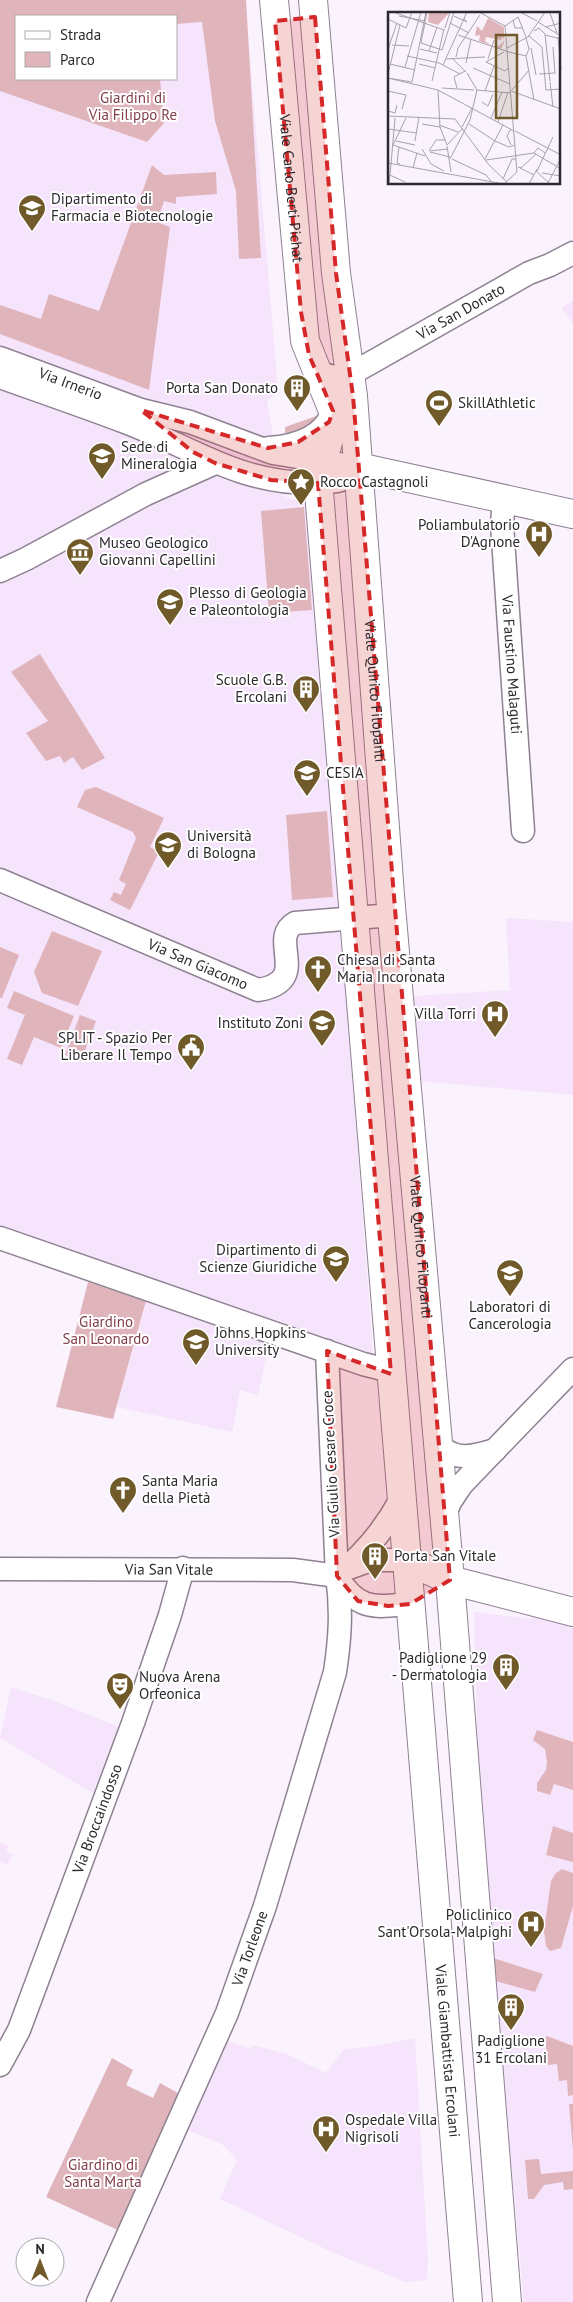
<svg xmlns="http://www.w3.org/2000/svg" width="573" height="2302" font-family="'PT Sans',sans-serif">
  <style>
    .built { fill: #f6e4fc; fill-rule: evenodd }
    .green { fill: #e0b4bb }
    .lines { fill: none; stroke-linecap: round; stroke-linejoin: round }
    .minor-casing { stroke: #8e8292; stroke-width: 25 }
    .major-casing { stroke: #8e8292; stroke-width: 30 }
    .minor { stroke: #fff; stroke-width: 22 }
    .major { stroke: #fff; stroke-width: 28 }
    .marked { fill: #d62828; fill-opacity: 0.2; stroke: #d62828; stroke-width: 4; stroke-dasharray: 10 6; stroke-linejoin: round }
    .labels { text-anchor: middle; stroke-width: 4; stroke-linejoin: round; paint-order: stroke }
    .park-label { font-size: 15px; fill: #813d4c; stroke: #fff }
    .street-label { font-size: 15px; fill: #2d292f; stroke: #fff }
    .poi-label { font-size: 15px; fill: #2d292f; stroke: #fff; text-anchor: start }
    .inset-road { fill: none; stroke: #a8a2ab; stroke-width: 1 }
    .view { fill: #715a2a; fill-opacity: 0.15; stroke: #715a2a; stroke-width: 2.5 }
    .inset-edge { fill: none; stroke: #2d292f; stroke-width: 2.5 }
  </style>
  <rect width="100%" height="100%" fill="#faf2fd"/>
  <g class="built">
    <path d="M0 0H245L277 378V392L267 401 285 499 309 498 374 1368 0 1238ZM16 16H176V79H16Z"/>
    <path d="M573 301V323L561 308Z"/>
    <path d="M506 918 573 922V1095L421 1081 413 996 510 990Z"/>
    <path d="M149 1292 271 1335 258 1395 240 1390 232 1432 117 1407Z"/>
    <path d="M474 1612 531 1619 533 1615 573 1628V2302H524L498 2022 478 1764Z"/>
    <path d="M11 1687 54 1701 119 1727 93 1793 0 1738Z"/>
    <path d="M0 1841 9 1846 6 1851 13 1855 7 1865 1 1862 0 1864Z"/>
    <path d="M415 2038 428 2261 427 2280 405 2282 334 2253 220 2199 237 2160 223 2145 186 2129 227 2040 250 2049 253 2045 289 2055 326 2073 344 2049 369 2047Z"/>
  </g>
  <g class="green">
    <path d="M0 0H246L261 258 239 259 236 191 215 121 202 22 176 24V16H16V79H160L164 123 147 142 0 91Z"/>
    <path d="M152 165 164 175 216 172 217 194 176 197V204L164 201 157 222 170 227 149 390 0 334V305L41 319 49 294 99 311Z"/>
    <path d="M325 413 323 418 285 438V427Z"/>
    <path d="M304 507 312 610 269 613 261 511Z"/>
    <path d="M40 654 105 758 82 770 73 757 64 763 60 756 46 761 26 733 48 721 11 672Z"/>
    <path d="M96 787 164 818 150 847 159 852 130 910 110 900 114 892 121 895 126 884 119 880 136 838 133 832 77 807 85 790Z"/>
    <path d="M327 811 333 897 292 900 286 815Z"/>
    <path d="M52 931 102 951 78 1006 42 993 34 972Z"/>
    <path d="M0 947 19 955 2 998H0Z"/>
    <path d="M14 991 74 1016 61 1048 34 1037 22 1065 7 1059 25 1015 7 1008Z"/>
    <path d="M80 1015 96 1021 81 1061 65 1055Z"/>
    <path d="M88 1282 146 1301 113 1419 56 1407Z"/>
    <path d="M537 1730 573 1742V1790L554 1784 550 1795 537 1791V1783L546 1770 547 1761 545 1749 533 1740Z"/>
    <path d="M553 1826 573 1833V1862L546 1855Z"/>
    <path d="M562 1869 573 1873V1906L561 1948 550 1951 546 1946 544 1931 551 1881 556 1873Z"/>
    <path d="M490 1957 543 1974 535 1992 492 1980Z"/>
    <path d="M547 2036 573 2046V2095L568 2096 567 2080 559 2081 557 2064 548 2065 545 2038Z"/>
    <path d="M112 2058 133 2070 126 2085 153 2098 160 2083 185 2097 122 2232 46 2197Z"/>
    <path d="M569 2104H573V2151Z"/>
    <path d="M539 2159 541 2174 573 2171V2189L564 2190 563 2182 544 2185 534 2199H528L525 2160Z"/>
  </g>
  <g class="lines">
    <g class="minor-casing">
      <g id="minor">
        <path id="s1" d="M0 358 141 410 190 422 273 453 358 467C345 483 334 482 314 483 238 484 192 447 125 422 83 406 42 392 0 377"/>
        <path id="s2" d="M318 373 334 377 351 374 529 273 550 265 573 253"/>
        <path d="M269 448C296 446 324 437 333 411"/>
        <path id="s3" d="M504 499 502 524 523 831"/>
        <path d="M0 571 26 559 146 494 215 463"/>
        <path id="s4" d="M0 880 258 990C313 981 267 939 295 923L392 915"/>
        <path d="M0 1238 363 1364 391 1371"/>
        <path d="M437 1443C455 1462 472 1457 495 1450"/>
        <path d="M444 1517 450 1502 462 1484 573 1369"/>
        <path d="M349 1568 371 1560H406"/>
        <path id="s5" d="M0 1569 293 1570 337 1576"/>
        <path d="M337 1576C363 1555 385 1529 401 1499"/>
        <path d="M337 1577C359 1611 373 1607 410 1604"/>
        <path id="s6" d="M0 2065 19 2030 133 1723 170 1615 183 1568"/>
        <path id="s7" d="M98 2302 227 2013 265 1906 335 1672C340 1639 342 1610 337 1576L327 1351"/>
      </g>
    </g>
    <g class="major-casing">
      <g id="major">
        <path id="s8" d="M274 0 305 341 333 411V426L320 469 319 492 468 2302"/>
        <path id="s9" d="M313 0 336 273 353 396 390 895 450 1580 507 2302"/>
        <path d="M358 467 573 514"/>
        <path d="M406 1560 450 1580 573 1612"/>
      </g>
    </g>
    <use href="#minor" class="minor"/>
    <use href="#major" class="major"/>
  </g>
  <path class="marked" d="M315 17 336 273 353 396 450 1580 410 1604 388 1606 358 1601 337 1576 327 1351 391 1374 318 483 271 480 215 463 193 452 141 410 268 448 298 442 329 422 333 411 309 355 301 312 275 21Z"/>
  <defs>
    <g id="university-pin" transform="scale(1.4375)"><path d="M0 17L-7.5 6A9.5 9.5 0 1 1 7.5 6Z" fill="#715a2a" stroke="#fff"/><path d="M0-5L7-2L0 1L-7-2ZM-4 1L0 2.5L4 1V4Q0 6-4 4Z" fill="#fff"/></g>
    <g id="building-pin" transform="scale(1.4375)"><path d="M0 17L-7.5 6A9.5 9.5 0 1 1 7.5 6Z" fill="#715a2a" stroke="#fff"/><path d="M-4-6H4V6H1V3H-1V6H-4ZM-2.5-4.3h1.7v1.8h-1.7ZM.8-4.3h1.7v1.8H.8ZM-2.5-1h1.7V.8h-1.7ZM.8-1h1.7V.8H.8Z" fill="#fff"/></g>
    <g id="stadium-pin" transform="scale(1.4375)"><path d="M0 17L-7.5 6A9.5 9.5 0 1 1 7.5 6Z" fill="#715a2a" stroke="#fff"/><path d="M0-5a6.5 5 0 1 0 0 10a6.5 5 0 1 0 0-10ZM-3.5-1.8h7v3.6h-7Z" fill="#fff"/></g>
    <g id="sight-pin" transform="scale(1.4375)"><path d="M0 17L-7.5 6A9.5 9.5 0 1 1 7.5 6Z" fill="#715a2a" stroke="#fff"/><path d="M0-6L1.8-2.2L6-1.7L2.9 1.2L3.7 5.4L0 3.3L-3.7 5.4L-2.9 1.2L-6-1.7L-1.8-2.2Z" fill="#fff"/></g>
    <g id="hospital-pin" transform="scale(1.4375)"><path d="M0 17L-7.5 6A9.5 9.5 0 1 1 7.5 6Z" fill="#715a2a" stroke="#fff"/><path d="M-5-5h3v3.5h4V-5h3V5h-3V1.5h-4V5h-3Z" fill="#fff"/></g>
    <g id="museum-pin" transform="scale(1.4375)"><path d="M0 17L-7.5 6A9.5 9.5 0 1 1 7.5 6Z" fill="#715a2a" stroke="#fff"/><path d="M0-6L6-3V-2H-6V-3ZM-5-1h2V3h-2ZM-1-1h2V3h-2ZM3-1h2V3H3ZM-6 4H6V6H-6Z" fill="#fff"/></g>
    <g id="church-pin" transform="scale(1.4375)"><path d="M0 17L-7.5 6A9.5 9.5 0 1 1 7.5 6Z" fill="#715a2a" stroke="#fff"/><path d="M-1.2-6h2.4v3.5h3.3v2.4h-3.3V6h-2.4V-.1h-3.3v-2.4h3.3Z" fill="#fff"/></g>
    <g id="civic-pin" transform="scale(1.4375)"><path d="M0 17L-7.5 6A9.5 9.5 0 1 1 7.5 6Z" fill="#715a2a" stroke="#fff"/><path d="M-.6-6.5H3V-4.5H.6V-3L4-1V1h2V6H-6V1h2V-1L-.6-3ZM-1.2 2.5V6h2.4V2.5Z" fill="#fff"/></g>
    <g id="theatre-pin" transform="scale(1.4375)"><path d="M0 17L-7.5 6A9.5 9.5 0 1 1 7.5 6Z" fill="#715a2a" stroke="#fff"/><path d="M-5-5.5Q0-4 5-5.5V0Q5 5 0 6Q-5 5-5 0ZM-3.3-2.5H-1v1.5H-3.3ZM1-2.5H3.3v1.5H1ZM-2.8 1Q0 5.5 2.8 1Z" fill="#fff"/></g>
  </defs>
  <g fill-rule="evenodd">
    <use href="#university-pin" x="32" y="208"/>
    <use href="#building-pin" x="297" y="388"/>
    <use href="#stadium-pin" x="439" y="403"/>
    <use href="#university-pin" x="102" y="456"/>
    <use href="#sight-pin" x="301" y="482"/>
    <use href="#hospital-pin" x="539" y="534"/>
    <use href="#museum-pin" x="80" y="552"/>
    <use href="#university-pin" x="170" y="602"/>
    <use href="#building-pin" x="306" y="689"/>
    <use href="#university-pin" x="307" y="773"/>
    <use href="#university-pin" x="168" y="845"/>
    <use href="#church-pin" x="318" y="969"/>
    <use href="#hospital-pin" x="495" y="1014"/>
    <use href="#university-pin" x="322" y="1023"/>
    <use href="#civic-pin" x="191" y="1047"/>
    <use href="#university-pin" x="336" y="1259"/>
    <use href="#university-pin" x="510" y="1273"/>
    <use href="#university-pin" x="196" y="1342"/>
    <use href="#church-pin" x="123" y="1490"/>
    <use href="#building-pin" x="375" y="1556"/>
    <use href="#building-pin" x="506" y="1667"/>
    <use href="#theatre-pin" x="120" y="1686"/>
    <use href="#hospital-pin" x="531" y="1924"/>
    <use href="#building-pin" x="511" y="2007"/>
    <use href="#hospital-pin" x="326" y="2129"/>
  </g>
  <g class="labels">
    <g class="park-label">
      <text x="133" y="103">Giardini di<tspan x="133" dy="17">Via Filippo Re</tspan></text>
      <text x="106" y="1327">Giardino<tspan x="106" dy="17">San Leonardo</tspan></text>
      <text x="103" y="2170">Giardino di<tspan x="103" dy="17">Santa Marta</tspan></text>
    </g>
    <g class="street-label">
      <text dy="5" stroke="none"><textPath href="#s8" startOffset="189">Viale Carlo Berti Pichat</textPath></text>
      <text dy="5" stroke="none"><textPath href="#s2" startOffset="160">Via San Donato</textPath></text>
      <text dy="5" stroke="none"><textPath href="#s1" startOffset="75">Via Irnerio</textPath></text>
      <text dy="5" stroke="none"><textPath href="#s3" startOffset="166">Via Faustino Malaguti</textPath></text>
      <text dy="5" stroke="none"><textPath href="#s9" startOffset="694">Viale Quirico Filopanti</textPath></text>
      <text dy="5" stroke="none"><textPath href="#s4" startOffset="215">Via San Giacomo</textPath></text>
      <text dy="5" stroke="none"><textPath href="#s9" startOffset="1252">Viale Quirico Filopanti</textPath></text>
      <text transform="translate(331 1464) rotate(-93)" y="5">Via Giulio Cesare Croce</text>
      <text dy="5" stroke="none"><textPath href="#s5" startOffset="169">Via San Vitale</textPath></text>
      <text dy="5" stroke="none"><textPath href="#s6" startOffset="265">Via Broccaindosso</textPath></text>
      <text dy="5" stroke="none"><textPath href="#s7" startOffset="385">Via Torleone</textPath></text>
      <text dy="5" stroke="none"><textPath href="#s8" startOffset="2065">Viale Giambattista Ercolani</textPath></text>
    </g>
    <g class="poi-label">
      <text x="51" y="204">Dipartimento di<tspan x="51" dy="17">Farmacia e Biotecnologie</tspan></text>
      <text x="278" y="393" text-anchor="end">Porta San Donato</text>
      <text x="458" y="408">SkillAthletic</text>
      <text x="121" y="452">Sede di<tspan x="121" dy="17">Mineralogia</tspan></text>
      <text x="320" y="487">Rocco Castagnoli</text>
      <text x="520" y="530" text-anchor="end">Poliambulatorio<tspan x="520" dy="17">D'Agnone</tspan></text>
      <text x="99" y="548">Museo Geologico<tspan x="99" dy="17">Giovanni Capellini</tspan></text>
      <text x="189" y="598">Plesso di Geologia<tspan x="189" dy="17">e Paleontologia</tspan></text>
      <text x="287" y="685" text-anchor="end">Scuole G.B.<tspan x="287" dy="17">Ercolani</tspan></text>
      <text x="326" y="778">CESIA</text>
      <text x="187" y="841">Università<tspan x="187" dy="17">di Bologna</tspan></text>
      <text x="337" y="965">Chiesa di Santa<tspan x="337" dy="17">Maria Incoronata</tspan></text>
      <text x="476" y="1019" text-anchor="end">Villa Torri</text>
      <text x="303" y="1028" text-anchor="end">Instituto Zoni</text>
      <text x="172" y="1043" text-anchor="end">SPLIT - Spazio Per<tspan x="172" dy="17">Liberare Il Tempo</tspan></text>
      <text x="317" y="1255" text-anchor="end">Dipartimento di<tspan x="317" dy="17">Scienze Giuridiche</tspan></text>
      <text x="510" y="1312" text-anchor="middle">Laboratori di<tspan x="510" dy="17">Cancerologia</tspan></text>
      <text x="215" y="1338">Johns Hopkins<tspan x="215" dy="17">University</tspan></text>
      <text x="142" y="1486">Santa Maria<tspan x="142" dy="17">della Pietà</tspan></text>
      <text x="394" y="1561">Porta San Vitale</text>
      <text x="487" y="1663" text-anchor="end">Padiglione 29<tspan x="487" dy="17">- Dermatologia</tspan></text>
      <text x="139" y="1682">Nuova Arena<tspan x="139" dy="17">Orfeonica</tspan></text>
      <text x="512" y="1920" text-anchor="end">Policlinico<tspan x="512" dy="17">Sant'Orsola-Malpighi</tspan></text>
      <text x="511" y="2046" text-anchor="middle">Padiglione<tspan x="511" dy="17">31 Ercolani</tspan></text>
      <text x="345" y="2125">Ospedale Villa<tspan x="345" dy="17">Nigrisoli</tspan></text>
    </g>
  </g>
  <g transform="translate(388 12)">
    <rect width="172" height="172" fill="#faf2fd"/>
    <path d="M41 0H62L50 13 40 10ZM100 6 116 15V30L113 37 104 34H111L116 29 115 24 113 28 98 25 97 29 103 33 91 29 92 23 87 24 89 14 94 19Z" fill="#e0b4bb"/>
    <path class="inset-road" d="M39 0 33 31 54 38 66 0M91 0 117 14M132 0 149 9M8 1 56 18M162 1 169 21M11 4 37 9M66 4 79 10 76 7M0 7 18 16 24 0M125 8 127 16H135M150 10 173 24M62 11 81 21M117 14 130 5 138 25M158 15 173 11M57 16 62 0M146 19 151 16 157 22 160 50M70 23 121 40M157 23 173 27M141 24 155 36M140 25 157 0M170 25 173 57M4 33 21 34M119 36 138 26M143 36 148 63M154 36 158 78 173 77M0 37 9 11M32 37 49 41M41 39 49 15M116 40 98 50 117 59 120 56M121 40 138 44 141 37 138 26 141 24M19 44 51 51 72 62M138 44 146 88M68 45 70 36 92 3M64 46 78 60M58 47 97 45M100 47 106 28M160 50 162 69M78 51 83 27M2 52 27 58M31 52 47 56M55 53 79 0M17 55 33 0M85 56 122 72M79 61 89 78M0 62 12 13M151 62 167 61 165 35M0 66 50 78 126 119M0 66 24 70 38 0M44 69 56 17M162 70 165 95M54 76 86 78M69 76 66 65 77 59M50 78 52 115 59 133M88 78 123 81M124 78 141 58M0 79 18 83 14 97M97 79 106 54M123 79 173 97M94 90 100 94 105 82M0 99 7 101 9 93M0 104 67 107 101 153 119 170M103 106 114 80M110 110 120 80M34 112 52 115M81 112 107 129M51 113 70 120M74 115 84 96M0 117 29 121M123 117 119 124 123 133M127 119 173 143M8 129 27 133M27 129 31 105M107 129 121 135 127 133M5 133 37 144M5 133 18 106M59 133 75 116M59 134 63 160M11 135 9 151 12 152M34 137 43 152 56 159M41 139 48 128H57M42 139 60 137M42 140 62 145M146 141 173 157M146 141 150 136 157 141M62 147 82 108 89 78M64 147 98 163 103 169M97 147 115 113M98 148 146 141M0 151 116 172 129 160 117 14M3 152 7 106M130 155 133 156 148 142M25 156 29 141M132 156 146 163M148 159 162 172M149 159 165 125M154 161 173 164M2 163 17 170M115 167 124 147H128M160 171 173 146M1 172 3 152M141 172 149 157"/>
    <path class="view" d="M108 23H129V106H108Z"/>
    <rect width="172" height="172" class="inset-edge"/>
  </g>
  <rect x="15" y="15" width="162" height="65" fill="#ffffff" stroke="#aba9ac"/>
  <rect x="25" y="31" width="25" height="8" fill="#ffffff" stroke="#aba9ac"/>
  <text x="60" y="40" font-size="15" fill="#2d292f">Strada</text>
  <rect x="25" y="52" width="25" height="15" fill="#e0b4bb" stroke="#aba9ac"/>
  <text x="60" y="65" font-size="15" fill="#2d292f">Parco</text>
  <g transform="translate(40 2262)"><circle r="24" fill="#ffffff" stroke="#aba9ac"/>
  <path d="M0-4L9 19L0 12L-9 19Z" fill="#715a2a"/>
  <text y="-8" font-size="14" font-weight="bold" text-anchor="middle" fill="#2d292f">N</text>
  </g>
</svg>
